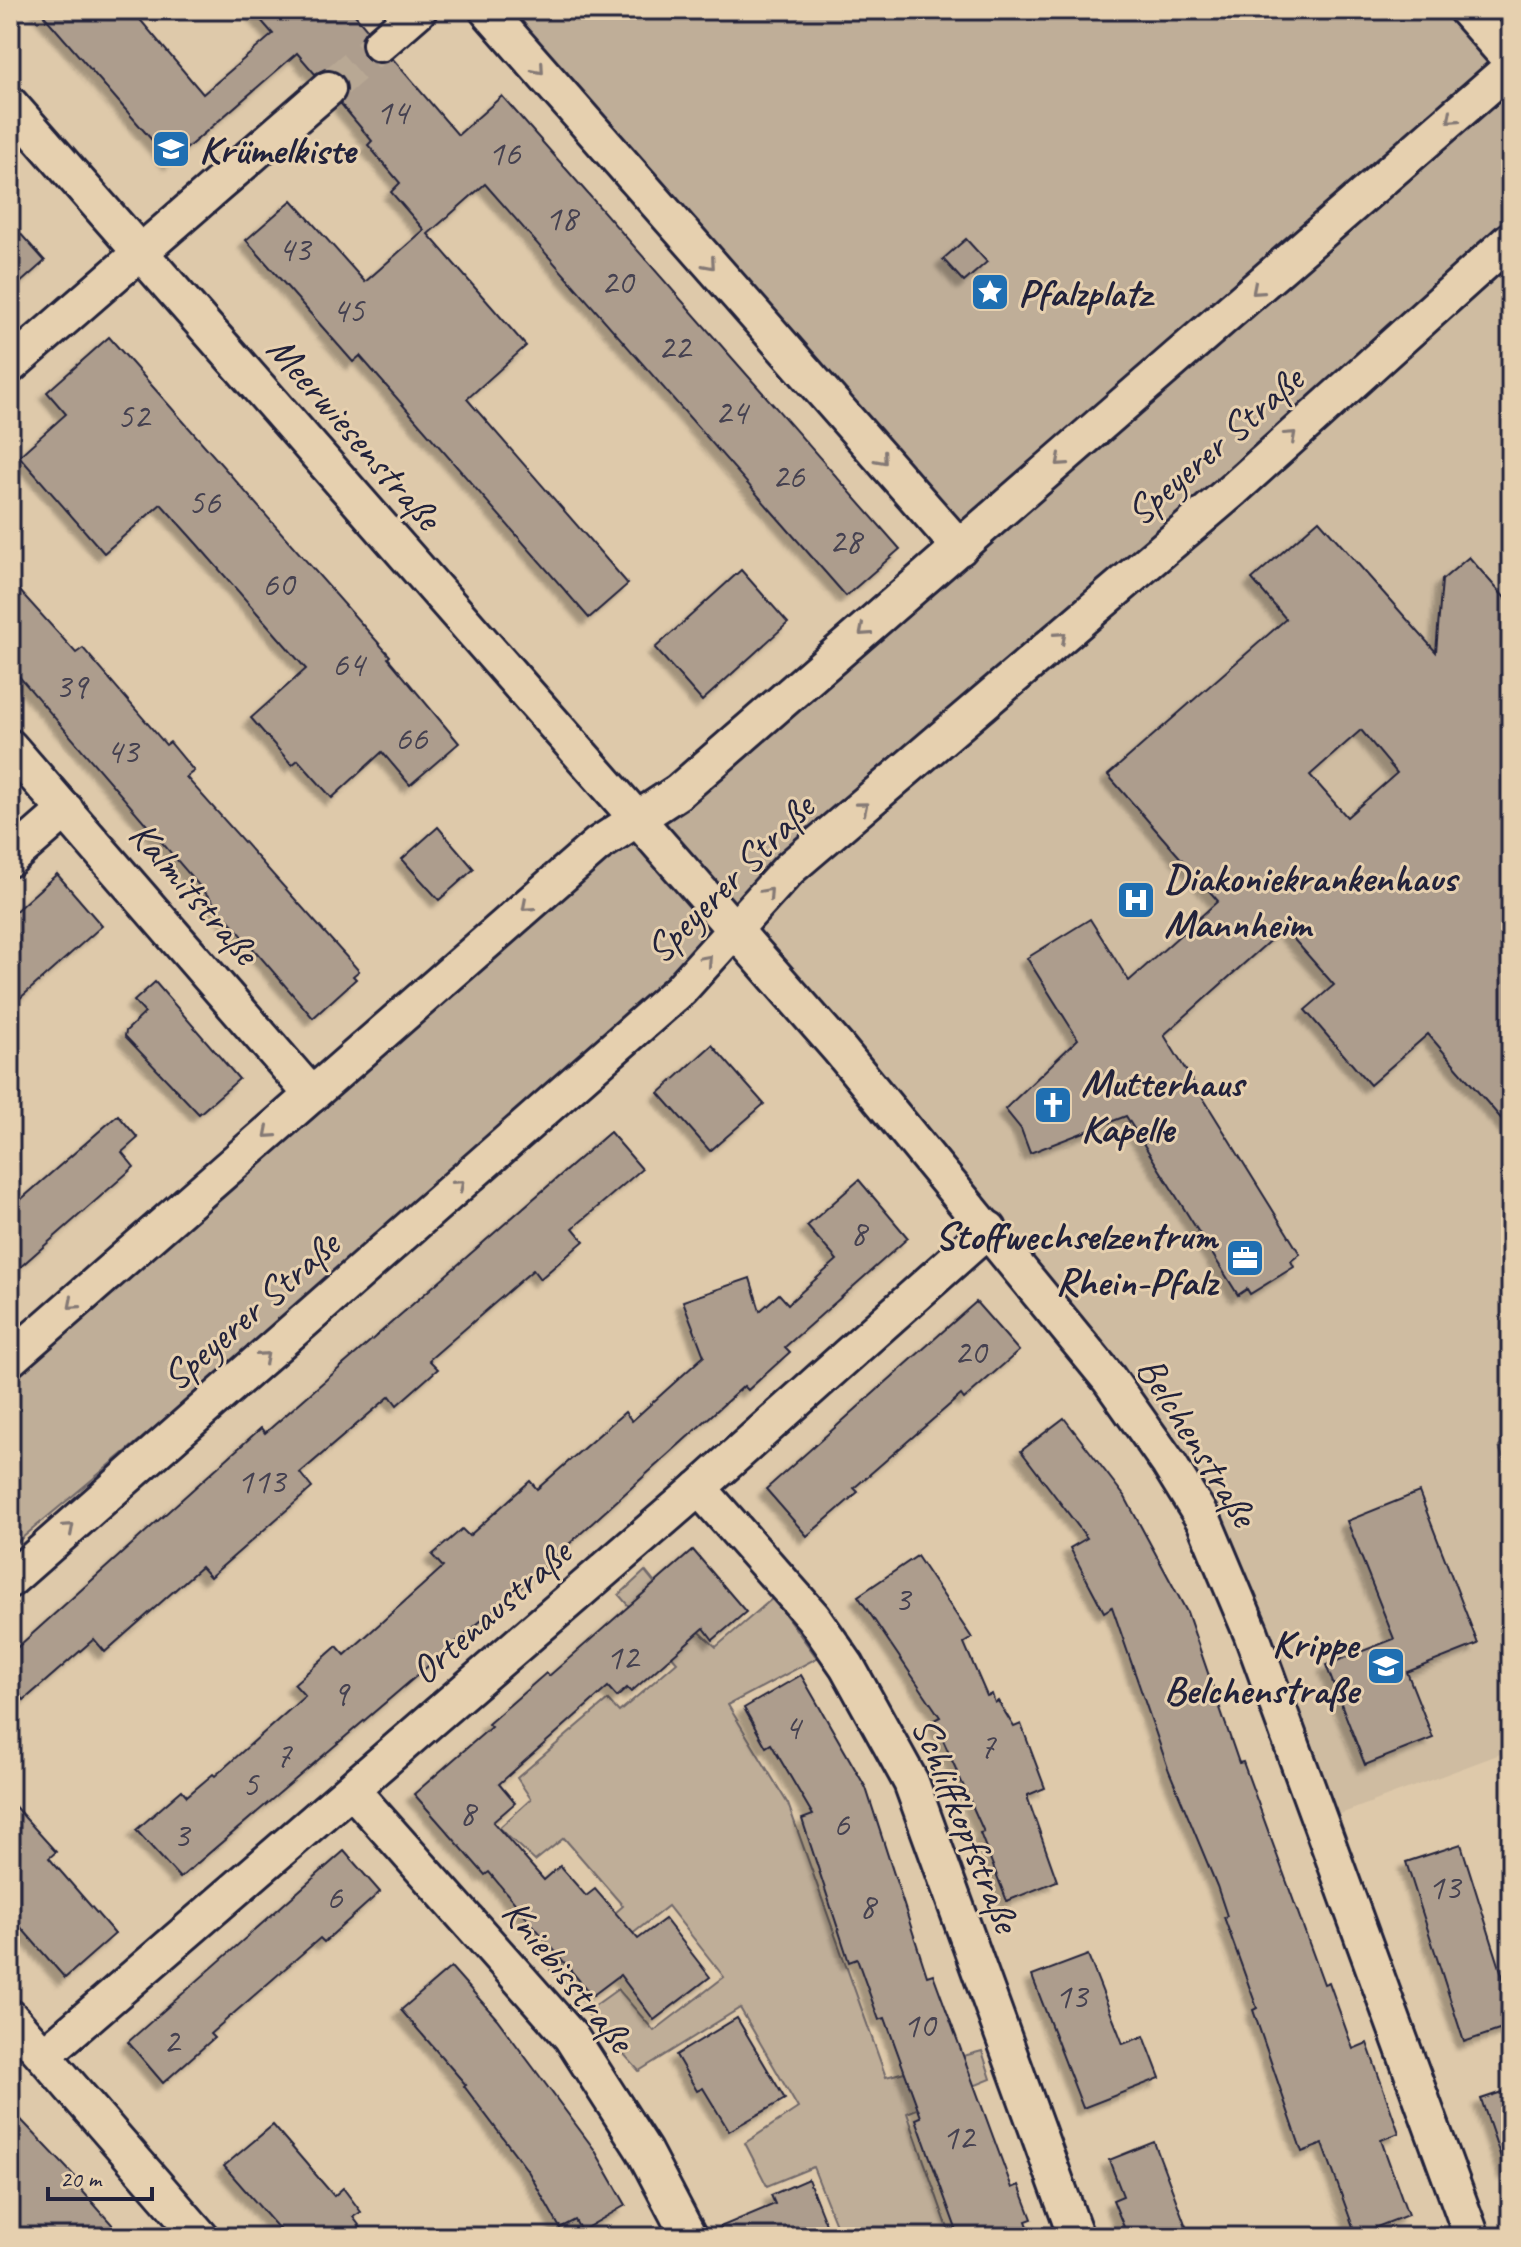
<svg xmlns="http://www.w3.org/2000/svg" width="1521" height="2247" font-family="Caveat,sans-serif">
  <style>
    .built { fill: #cfbca1 }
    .green { fill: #bfae98; stroke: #70686a; stroke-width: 2 }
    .building { fill: #ad9d8d; stroke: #22223b; stroke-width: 2; fill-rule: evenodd; filter: url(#shadow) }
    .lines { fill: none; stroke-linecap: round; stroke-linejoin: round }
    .street-tunnel { stroke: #b8a894; stroke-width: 34; stroke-dasharray: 34 17; stroke-linecap: butt }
    .street-casing { stroke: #22223b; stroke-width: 40 }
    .street { stroke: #e6d0af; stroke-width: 34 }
    .oneway { stroke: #847975 }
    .labels { text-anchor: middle; stroke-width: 6; stroke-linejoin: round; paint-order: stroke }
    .number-label { font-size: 36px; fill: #454150 }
    .poi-label { font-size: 40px; font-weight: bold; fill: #22223b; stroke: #e6d0af; text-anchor: start }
    .street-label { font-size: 40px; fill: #22223b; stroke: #e6d0af }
  </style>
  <defs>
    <filter id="shadow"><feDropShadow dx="-7" dy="7" stdDeviation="2" flood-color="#0004"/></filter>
  </defs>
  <rect width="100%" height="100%" fill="#dec9aa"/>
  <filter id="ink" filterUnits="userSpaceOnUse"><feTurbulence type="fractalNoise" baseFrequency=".0125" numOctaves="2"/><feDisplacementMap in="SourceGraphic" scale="16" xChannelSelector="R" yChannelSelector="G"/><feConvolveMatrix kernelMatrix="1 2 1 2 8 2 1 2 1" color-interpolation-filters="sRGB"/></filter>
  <g filter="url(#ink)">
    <path class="built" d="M1511 258V1435L1499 1447 1511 1479V1750L1319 1822 1204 1521 733 931Z"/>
    <g class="green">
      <path d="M487 10H1454L1511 67V227L680 990 10 1548V1383L312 1095 960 548Z"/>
      <path d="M1511 1435V1479L1499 1447Z"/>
      <path d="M645 1571 678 1612 716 1647 773 1598 817 1658 728 1705 788 1804 886 2077 982 2051 991 2079 907 2113 951 2237H841L813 2167 767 2186 745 2143 798 2108 740 2008 639 2071 586 2012 618 1989 654 2031 724 1977 668 1906 612 1950 605 1943 558 1977 550 1970 623 1906 564 1838 535 1861 499 1828 531 1799 517 1778 608 1700 619 1712 677 1662 619 1595Z"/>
    </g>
    <g class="building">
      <path d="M39 10H132L203 94 273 34 252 10H351L367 29 361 38 364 56 374 63 393 59 458 135 502 96 900 549 846 596 485 184 428 234 526 346 467 399 628 584 589 618 360 356 353 362 246 240 292 200 365 282 424 230 391 192 400 183 368 145 372 141 341 104 348 86 342 75 325 69 315 74 297 53 171 162Z"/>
      <path d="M10 222 45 261 10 292Z"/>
      <path d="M966 239 987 262 964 282 943 259Z"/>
      <path d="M109 337 390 656 388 658 459 743 410 785 382 752 332 798 298 760 292 765 251 718 306 669 196 543 161 504 104 553 19 456 66 414 47 392Z"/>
      <path d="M1319 520 1436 652 1442 580 1469 557 1511 605V1130L1428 1034 1370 1085 1305 1010 1334 985 1284 928 1164 1035 1300 1254 1291 1261 1294 1267 1250 1294 1247 1289 1238 1295 1126 1116 1030 1153 1021 1129 1005 1109 1078 1039 1027 958 1090 919 1129 981 1218 901 1108 775 1286 619 1252 579ZM1361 730 1397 773 1347 817 1310 775Z"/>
      <path d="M741 570 788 623 702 701 655 648Z"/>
      <path d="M10 580 76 653 83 648 166 745 170 742 194 771 186 777 359 971 353 976 356 979 313 1018 10 666Z"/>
      <path d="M438 827 474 869 439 900 402 859Z"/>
      <path d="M57 874 102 926 10 1007V916Z"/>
      <path d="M155 982 239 1079 199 1114 125 1036 126 1031 145 1013 134 1001Z"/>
      <path d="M712 1045 764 1104 710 1151 659 1093Z"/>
      <path d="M118 1115 138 1138 122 1152 134 1167 10 1276V1209Z"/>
      <path d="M610 1132 642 1169 573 1228 584 1241 540 1279 533 1270 429 1360 438 1369 397 1405 390 1396 300 1473 312 1488 210 1577 201 1567 105 1652 94 1639 24 1700 10 1684V1654L261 1428 265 1433Z"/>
      <path d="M859 1180 908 1238 785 1347 790 1352 748 1390 744 1386 537 1573 180 1878 136 1830 182 1790 187 1796 213 1774 215 1776 305 1696 294 1684 337 1646 345 1655 443 1567 432 1555 462 1529 469 1536 530 1481 537 1489 625 1412 632 1421 704 1356 683 1301 750 1278 760 1311 779 1294 788 1304 837 1260 807 1226Z"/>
      <path d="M976 1302 1019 1351 964 1399 961 1395 854 1488 858 1492 807 1536 766 1489Z"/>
      <path d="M1064 1418 1125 1497 1187 1612 1239 1763 1243 1762 1324 1984 1329 1982 1353 2049 1367 2043 1399 2133 1381 2140 1408 2215 1356 2235 1323 2144 1302 2152 1253 2010 1257 2008 1224 1917 1227 1916 1217 1886 1169 1771 1112 1607 1104 1612 1070 1548 1087 1538 1021 1451Z"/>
      <path d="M1419 1492 1478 1644 1407 1672 1433 1738 1365 1765 1326 1665 1394 1639 1347 1521Z"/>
      <path d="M693 1550 746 1612 713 1640 704 1628 631 1692 627 1688 617 1697 608 1687 499 1784 515 1803 493 1822 544 1880 560 1866 586 1896 595 1889 638 1939 665 1919 710 1977 654 2020 620 1975 592 1996 489 1872 485 1875 414 1794 491 1727 488 1724 546 1673 549 1676Z"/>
      <path d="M917 1556 972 1638 964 1643 987 1696 992 1694 995 1703 998 1701 1014 1727 1021 1724 1045 1788 1028 1795V1799L1057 1881 1007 1901 980 1833 984 1832 934 1720 940 1717 858 1596Z"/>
      <path d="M801 1675 866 1788 927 1976 933 1974 1012 2188 1019 2185 1032 2219 1026 2221 1032 2237H959L916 2119 921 2117 885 2018 879 2020 857 1959 849 1962 802 1819 813 1815 771 1744 766 1747 744 1708Z"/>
      <path d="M10 1801 56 1852 49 1858 115 1934 65 1978 10 1915Z"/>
      <path d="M1461 1844 1511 2003V2026L1464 2042 1406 1862Z"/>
      <path d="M344 1851 380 1892 324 1942 320 1938 210 2034 214 2038 163 2083 128 2042Z"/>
      <path d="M1088 1955 1123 2044 1144 2036 1160 2078 1083 2108 1032 1976Z"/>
      <path d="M451 1967 497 2019 594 2149 626 2205 581 2231 575 2220 560 2228 528 2171 464 2086 466 2085 401 2010Z"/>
      <path d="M737 2018 785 2099 729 2131 703 2088 697 2091 676 2055Z"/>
      <path d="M1511 2089V2171L1506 2172 1481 2099Z"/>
      <path d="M10 2108 81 2183 78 2186 123 2237H18L10 2228Z"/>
      <path d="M273 2125 334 2196 343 2188 361 2212 353 2217 368 2237H286L224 2166Z"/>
      <path d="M1154 2142 1190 2237H1128L1113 2200 1123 2196 1109 2160Z"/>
      <path d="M808 2179 831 2237H709L708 2232 775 2204 771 2195Z"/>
    </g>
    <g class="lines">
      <path class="street-tunnel" d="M328 89 380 44"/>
      <g class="street-casing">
        <g id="street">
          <path d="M487 10 960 548"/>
          <path d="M1466 10 1511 61"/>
          <path d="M380 44 419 10"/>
          <path d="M10 104 839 1049 1109 1379 1169 1464 1204 1521 1251 1633 1472 2237"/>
          <path d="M10 366 328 89"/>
          <path d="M10 747 312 1095"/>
          <path d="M10 859 66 810"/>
          <path d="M10 1359 597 845 678 792 1511 67"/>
          <path d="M699 1488 813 1617 847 1666 911 1782 1076 2237"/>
          <path d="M10 1580 680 990 789 869 1234 489 1511 239"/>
          <path d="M352 1790 571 2037 644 2151 689 2237"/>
          <path d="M10 2017 201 2237"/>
          <path d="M44 2055 699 1488 989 1229"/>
        </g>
      </g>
      <use href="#street" class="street"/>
    </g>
    <defs><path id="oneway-chevron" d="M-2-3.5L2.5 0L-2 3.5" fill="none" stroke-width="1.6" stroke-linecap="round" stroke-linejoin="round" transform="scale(2)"/></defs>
    <g class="oneway">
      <use href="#oneway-chevron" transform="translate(539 69) rotate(49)"/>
      <use href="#oneway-chevron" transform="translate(1452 118) rotate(139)"/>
      <use href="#oneway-chevron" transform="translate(710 264) rotate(49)"/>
      <use href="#oneway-chevron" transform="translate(1257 290) rotate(139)"/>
      <use href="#oneway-chevron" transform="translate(1291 436) rotate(-42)"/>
      <use href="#oneway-chevron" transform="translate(882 459) rotate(49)"/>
      <use href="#oneway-chevron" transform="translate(1061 461) rotate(139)"/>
      <use href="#oneway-chevron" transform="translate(864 631) rotate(139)"/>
      <use href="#oneway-chevron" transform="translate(1061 637) rotate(-41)"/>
      <use href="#oneway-chevron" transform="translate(863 807) rotate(-40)"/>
      <use href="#oneway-chevron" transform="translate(768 893) rotate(-48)"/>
      <use href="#oneway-chevron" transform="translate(527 906) rotate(139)"/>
      <use href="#oneway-chevron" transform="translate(707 960) rotate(-48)"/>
      <use href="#oneway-chevron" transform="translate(269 1133) rotate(139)"/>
      <use href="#oneway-chevron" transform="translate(459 1185) rotate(-41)"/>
      <use href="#oneway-chevron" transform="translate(73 1304) rotate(139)"/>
      <use href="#oneway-chevron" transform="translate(264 1357) rotate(-41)"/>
      <use href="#oneway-chevron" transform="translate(69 1528) rotate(-41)"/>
    </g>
  </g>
  <defs>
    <g id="school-square" transform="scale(2)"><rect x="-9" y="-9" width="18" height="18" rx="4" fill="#1f6fb2" stroke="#e6d0af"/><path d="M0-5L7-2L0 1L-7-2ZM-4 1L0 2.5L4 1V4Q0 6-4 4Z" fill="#fff"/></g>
    <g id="sight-square" transform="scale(2)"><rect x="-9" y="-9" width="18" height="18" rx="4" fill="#1f6fb2" stroke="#e6d0af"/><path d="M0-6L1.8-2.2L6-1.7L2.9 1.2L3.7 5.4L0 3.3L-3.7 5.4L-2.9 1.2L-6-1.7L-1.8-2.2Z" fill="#fff"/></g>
    <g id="hospital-square" transform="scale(2)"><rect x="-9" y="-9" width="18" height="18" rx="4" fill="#1f6fb2" stroke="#e6d0af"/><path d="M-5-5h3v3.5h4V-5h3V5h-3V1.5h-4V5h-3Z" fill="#fff"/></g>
    <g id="church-square" transform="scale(2)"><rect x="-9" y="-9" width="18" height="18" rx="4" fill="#1f6fb2" stroke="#e6d0af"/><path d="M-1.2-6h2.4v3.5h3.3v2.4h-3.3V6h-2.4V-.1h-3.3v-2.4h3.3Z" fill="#fff"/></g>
    <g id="office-square" transform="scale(2)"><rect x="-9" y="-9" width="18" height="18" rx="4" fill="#1f6fb2" stroke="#e6d0af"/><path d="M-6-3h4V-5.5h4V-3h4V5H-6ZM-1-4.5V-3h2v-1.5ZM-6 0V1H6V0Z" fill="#fff"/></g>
  </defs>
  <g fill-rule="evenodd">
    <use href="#school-square" x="171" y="149"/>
    <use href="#sight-square" x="990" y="292"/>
    <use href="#hospital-square" x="1136" y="900"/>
    <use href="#church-square" x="1053" y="1105"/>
    <use href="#office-square" x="1245" y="1258"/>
    <use href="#school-square" x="1386" y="1666"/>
  </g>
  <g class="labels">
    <g class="number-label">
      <text x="392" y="124">14</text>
      <text x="504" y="165">16</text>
      <text x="561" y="230">18</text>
      <text x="294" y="261">43</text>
      <text x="617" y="294">20</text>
      <text x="348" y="322">45</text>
      <text x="674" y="359">22</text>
      <text x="731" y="424">24</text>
      <text x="133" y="428">52</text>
      <text x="788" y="488">26</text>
      <text x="204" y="514">56</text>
      <text x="845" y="553">28</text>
      <text x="278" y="596">60</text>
      <text x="348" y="676">64</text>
      <text x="71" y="698">39</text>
      <text x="411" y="750">66</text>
      <text x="122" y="763">43</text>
      <text x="858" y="1245">8</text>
      <text x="970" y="1364">20</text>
      <text x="261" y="1493">113</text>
      <text x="902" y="1611">3</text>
      <text x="622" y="1669">12</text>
      <text x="340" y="1705">9</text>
      <text x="792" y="1739">4</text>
      <text x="987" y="1758">7</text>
      <text x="283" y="1767">7</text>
      <text x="250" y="1796">5</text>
      <text x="467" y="1825">8</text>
      <text x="841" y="1836">6</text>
      <text x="181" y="1847">3</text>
      <text x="1444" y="1899">13</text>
      <text x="334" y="1909">6</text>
      <text x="867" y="1918">8</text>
      <text x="1071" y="2008">13</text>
      <text x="919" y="2037">10</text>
      <text x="171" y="2053">2</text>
      <text x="958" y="2149">12</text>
    </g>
    <g class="poi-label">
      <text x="199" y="163">Krümelkiste</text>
      <text x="1018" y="306">Pfalzplatz</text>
      <text x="1164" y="891">Diakoniekrankenhaus<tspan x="1164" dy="46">Mannheim</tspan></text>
      <text x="1081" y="1096">Mutterhaus<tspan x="1081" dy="46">Kapelle</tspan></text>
      <text x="1217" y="1249" text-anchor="end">Stoffwechselzentrum<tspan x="1217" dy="46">Rhein-Pfalz</tspan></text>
      <text x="1358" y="1657" text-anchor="end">Krippe<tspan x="1358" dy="46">Belchenstraße</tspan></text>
    </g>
    <g class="street-label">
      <text transform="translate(355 432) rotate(49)" y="14">Meerwiesenstraße</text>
      <text transform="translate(1214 445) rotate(-41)" y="14">Speyerer Straße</text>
      <text transform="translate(729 878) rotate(-45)" y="14">Speyerer Straße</text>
      <text transform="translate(195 892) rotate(49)" y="14">Kalmitstraße</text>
      <text transform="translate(250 1310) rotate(-41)" y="14">Speyerer Straße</text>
      <text transform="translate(1198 1441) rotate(58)" y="14">Belchenstraße</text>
      <text transform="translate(490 1611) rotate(-41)" y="14">Ortenaustraße</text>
      <text transform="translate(967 1824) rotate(68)" y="14">Schliffkopfstraße</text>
      <text transform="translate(569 1975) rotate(51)" y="14">Kniebisstraße</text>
    </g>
  </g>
  <rect width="1521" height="2247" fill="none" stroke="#e6d0af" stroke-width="40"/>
  <rect x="20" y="20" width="1481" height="2207" fill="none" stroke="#22223b" stroke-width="3" filter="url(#ink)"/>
  <path d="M48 2187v12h104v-12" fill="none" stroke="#22223b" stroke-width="4"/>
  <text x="60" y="2187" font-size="24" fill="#22223b" stroke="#e6d0af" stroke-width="6" paint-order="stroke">20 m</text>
</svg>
